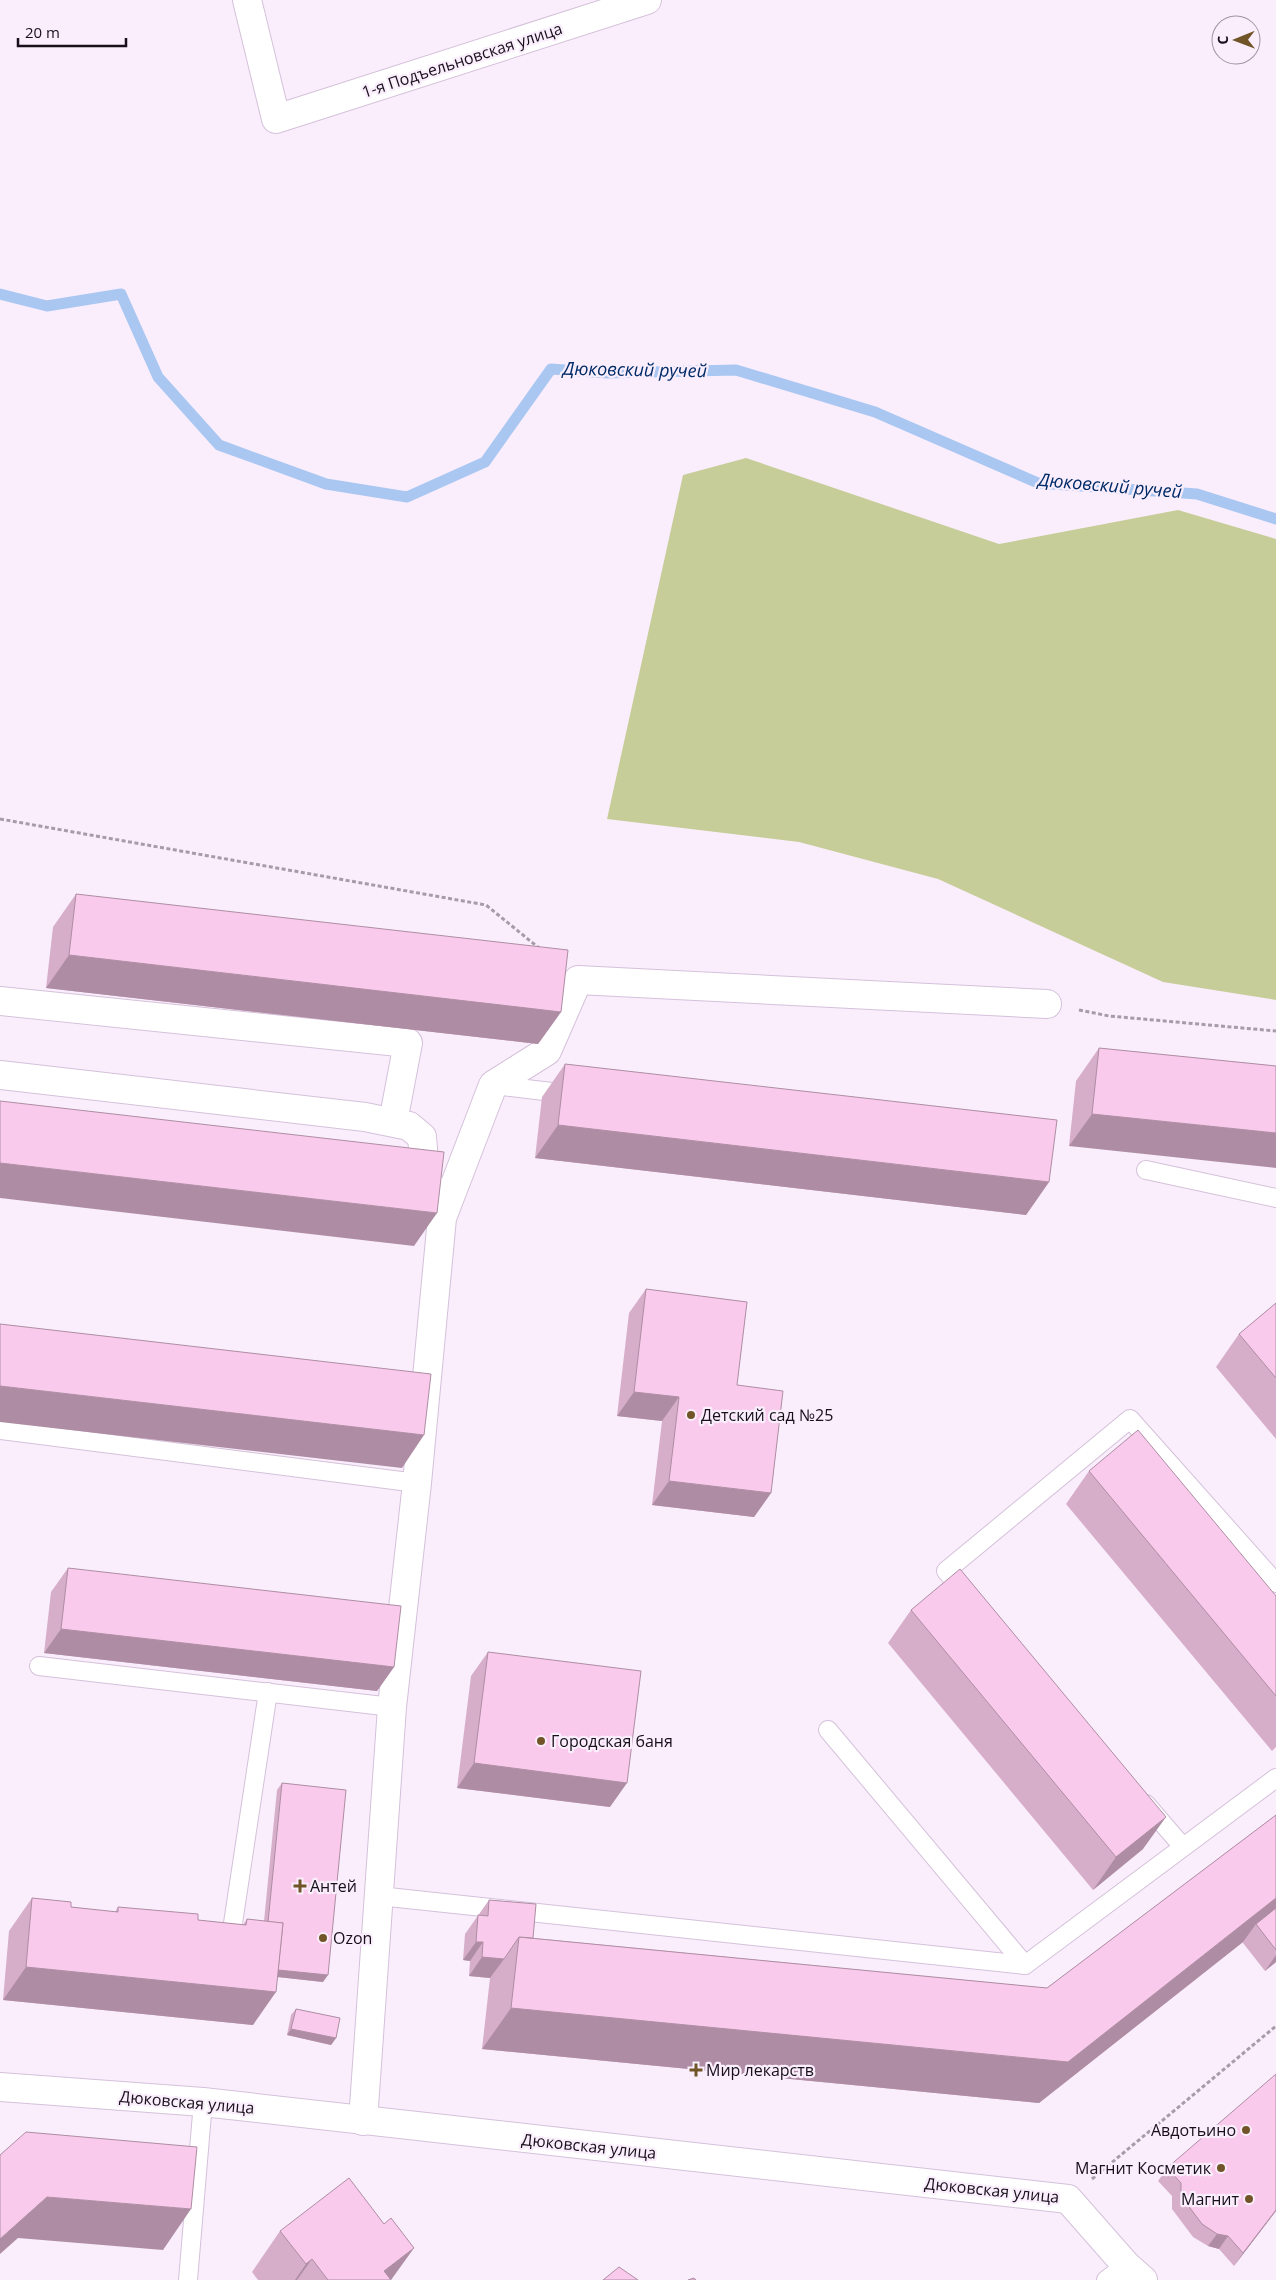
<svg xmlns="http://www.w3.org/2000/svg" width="1276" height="2280" font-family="'Open Sans',sans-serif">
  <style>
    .green { fill: #c7cd99 }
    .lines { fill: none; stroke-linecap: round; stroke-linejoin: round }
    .stream { stroke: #aac7f2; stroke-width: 11 }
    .service-casing { stroke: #d5c1da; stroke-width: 20 }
    .minor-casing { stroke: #d5c1da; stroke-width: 30 }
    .tertiary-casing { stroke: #d5c1da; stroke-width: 30 }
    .path { stroke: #a69ca8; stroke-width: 3; stroke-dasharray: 4 2.5; stroke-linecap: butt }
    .service { stroke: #fff; stroke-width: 18 }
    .minor { stroke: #fff; stroke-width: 28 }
    .tertiary { stroke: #fff; stroke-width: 28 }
    .wall { fill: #d6aeca }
    .shaded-wall { fill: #ae8da4 }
    .building { fill: #f9caeb; stroke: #ae8da4 }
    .poi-dot { fill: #715428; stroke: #faeefd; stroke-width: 2 }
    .labels { text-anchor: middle; stroke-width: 4.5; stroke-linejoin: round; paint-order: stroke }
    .street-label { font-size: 16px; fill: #171019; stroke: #faeefd }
    .poi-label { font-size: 16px; fill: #171019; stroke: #faeefd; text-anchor: start }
    .water-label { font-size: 18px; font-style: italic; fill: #002b67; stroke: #faeefd }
  </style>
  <rect width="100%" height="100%" fill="#faeefd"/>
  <path class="green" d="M746 458 999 544 1178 510 1276 539V1000L1163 982 938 879 799 842 607 819 683 475Z"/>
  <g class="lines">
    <path class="stream" d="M0 294 47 306 121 294 158 377 219 445 326 484 407 497 485 462 551 369 607 373 736 370 875 412 1038 483 1197 494 1276 519"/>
    <g class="service-casing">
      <g id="service">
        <path d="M493 1085 569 1094"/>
        <path d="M1146 1170 1276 1198"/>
        <path d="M0 1430 417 1483"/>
        <path d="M966 1594 946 1571 1130 1419 1276 1583"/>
        <path d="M39 1666 392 1707"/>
        <path d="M828 1730 1025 1965"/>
        <path d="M1146 1804 1183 1847"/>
        <path d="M379 1896 1025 1965 1276 1778"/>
        <path d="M226 1942 230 1943 268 1692"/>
        <path d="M188 2280 203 2102"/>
        <path d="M1106 2280 1126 2265"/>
      </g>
    </g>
    <g class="minor-casing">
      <g id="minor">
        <path d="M247 0 276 119 647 0"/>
        <path d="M0 1001 408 1043 393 1122"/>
        <path d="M0 1075 365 1117 409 1126 422 1137 425 1172 430 1186"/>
        <path d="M363 2121 392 1707 417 1483 442 1218 493 1085 547 1051 578 980 1047 1004"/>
      </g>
    </g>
    <g class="tertiary-casing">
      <path id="tertiary" d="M0 2087 203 2102 1068 2199 1126 2265 1143 2280"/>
    </g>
    <g class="path">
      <path d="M0 819 486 905 539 948"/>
      <path d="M1079 1010 1109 1016 1276 1031"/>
      <path d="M1092 2179 1276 2026"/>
    </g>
    <use href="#service" class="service"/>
    <use href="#minor" class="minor"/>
    <use href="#tertiary" class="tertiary"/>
  </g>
  <g class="wall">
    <path d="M76 894 561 1012 538 1044 46 988 53 927Z"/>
    <path d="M1099 1048 1276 1066 1069 1146 1076 1081Z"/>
    <path d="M565 1064 1049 1182 1026 1215 535 1158 542 1097Z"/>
    <path d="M646 1289 737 1385 771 1493 754 1517 652 1505 662 1421 617 1416 629 1313Z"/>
    <path d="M1276 1303V1439L1216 1367 1239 1334Z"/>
    <path d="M1089 1471 1276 1596V1747L1272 1751 1066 1504Z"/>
    <path d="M68 1568 394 1667 377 1691 44 1653 51 1592Z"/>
    <path d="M911 1610 1143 1849 1093 1890 888 1643Z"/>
    <path d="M488 1652 610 1807 457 1788 471 1676Z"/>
    <path d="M282 1783 323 1982 278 1977 253 2025 3 2000 9 1931 32 1898 71 1907 115 1912 118 1907 198 1920 243 1925 247 1919 264 1921 277 1790Z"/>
    <path d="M1276 1815V1962L1265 1971 1243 1943V1942L1039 2103 482 2049 490 1978 469 1976 470 1961 463 1960 465 1934 489 1900 533 1938 1047 1988Z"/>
    <path d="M296 2009 336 2038 331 2045 287 2035 291 2015Z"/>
    <path d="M1167 2168 1276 2211 1234 2266 1219 2249 1208 2246 1193 2237 1172 2209V2196L1158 2181Z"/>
    <path d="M280 2231 391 2280H258L252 2272Z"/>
  </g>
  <g class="shaded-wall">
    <path d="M69 955 561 1012 538 1044 46 988Z"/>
    <path d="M1092 1114 1276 1133V1168L1069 1146Z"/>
    <path d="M558 1125 1049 1182 1026 1215 535 1158Z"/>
    <path d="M0 1163 437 1213 414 1246 0 1198Z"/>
    <path d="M0 1386 424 1435 402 1468 0 1422Z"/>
    <path d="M634 1392 679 1397 662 1421 617 1416Z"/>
    <path d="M669 1481 771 1493 754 1517 652 1505Z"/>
    <path d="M61 1629 394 1667 377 1691 44 1653Z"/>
    <path d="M474 1763 627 1783 610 1807 457 1788Z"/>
    <path d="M1166 1817 1143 1849 1093 1890 1116 1857Z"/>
    <path d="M1276 1898V1916L1256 1924 1243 1942 1039 2103 482 2049 511 2008 1068 2062Z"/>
    <path d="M476 1942H483L470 1961 463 1960Z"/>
    <path d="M1276 1955V1962L1265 1971Z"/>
    <path d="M482 1957 504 1959 490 1978 469 1976Z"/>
    <path d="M26 1967 276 1992 253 2025 3 2000Z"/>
    <path d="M263 1968 328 1975 323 1982 259 1975Z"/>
    <path d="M291 2029 336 2038 331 2045 287 2035Z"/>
    <path d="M47 2197 191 2209 163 2250 18 2238 0 2254V2239Z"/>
    <path d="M1276 2210V2211L1234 2266 1243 2253Z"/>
    <path d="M1217 2234 1228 2236 1219 2249 1208 2246Z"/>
    <path d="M414 2248 391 2280H378L384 2271Z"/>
    <path d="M312 2259 297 2280H295L306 2264Z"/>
  </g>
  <g class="building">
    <path d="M76 894 568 950 561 1012 69 955Z"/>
    <path d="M1099 1048 1276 1066V1133L1092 1114Z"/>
    <path d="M565 1064 1057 1120 1049 1182 558 1125Z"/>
    <path d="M0 1101 444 1152 437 1213 0 1163Z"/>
    <path d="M646 1289 747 1302 737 1385 783 1391 771 1493 669 1481 679 1397 634 1392Z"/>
    <path d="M1276 1303V1378L1239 1334Z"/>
    <path d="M0 1324 431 1374 424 1435 0 1386Z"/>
    <path d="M1138 1430 1276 1596V1696L1089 1471Z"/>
    <path d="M68 1568 401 1606 394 1667 61 1629Z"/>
    <path d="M960 1569 1166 1817 1116 1857 911 1610Z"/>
    <path d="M488 1652 641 1671 627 1783 474 1763Z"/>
    <path d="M282 1783 346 1790 328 1975 278 1970 283 1923 268 1922Z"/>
    <path d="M1276 1815V1898L1068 2062 511 2008 519 1937 1047 1988Z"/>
    <path d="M32 1898 71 1902V1907L118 1912V1907L198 1914V1920L246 1925 247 1919 283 1923 276 1992 26 1967Z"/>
    <path d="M489 1900 536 1904 533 1938 519 1937 504 1959 482 1957 483 1942H476L478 1915 488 1916Z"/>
    <path d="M1276 1908V1950L1256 1924Z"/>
    <path d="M296 2009 340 2018 336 2038 291 2029Z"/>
    <path d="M1276 2074V2210L1243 2253 1228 2236 1217 2234 1202 2224 1181 2196V2183L1167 2168Z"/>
    <path d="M26 2132 197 2147 191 2209 47 2197 0 2239V2155Z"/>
    <path d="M349 2178 384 2224 391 2218 414 2248 384 2271 391 2280H328L312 2259 306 2264 280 2231Z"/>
    <path d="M619 2267 638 2280H603Z"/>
    <path d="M694 2278 696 2280H688Z"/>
  </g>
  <g class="poi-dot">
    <circle cx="691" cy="1415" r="5"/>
    <circle cx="541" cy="1741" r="5"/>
    <path d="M297.5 1878.5h5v5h5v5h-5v5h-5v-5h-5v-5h5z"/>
    <circle cx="323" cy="1938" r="5"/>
    <path d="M693.5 2062.5h5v5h5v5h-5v5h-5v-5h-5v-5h5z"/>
    <circle cx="1246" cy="2130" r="5"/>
    <circle cx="1221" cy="2168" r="5"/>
    <circle cx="1249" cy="2199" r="5"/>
  </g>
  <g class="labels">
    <g class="street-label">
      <text transform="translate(462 60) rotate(-18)" y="6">1-я Подъельновская улица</text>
      <text transform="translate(187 2102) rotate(5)" y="6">Дюковская улица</text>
      <text transform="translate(589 2146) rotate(6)" y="6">Дюковская улица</text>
      <text transform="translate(992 2190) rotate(6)" y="6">Дюковская улица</text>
    </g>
    <g class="poi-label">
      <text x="701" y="1421">Детский сад №25</text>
      <text x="551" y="1747">Городская баня</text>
      <text x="310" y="1892">Антей</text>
      <text x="333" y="1944">Ozon</text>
      <text x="706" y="2076">Мир лекарств</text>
      <text x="1236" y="2136" text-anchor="end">Авдотьино</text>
      <text x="1211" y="2174" text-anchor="end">Магнит Косметик</text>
      <text x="1239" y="2205" text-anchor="end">Магнит</text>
    </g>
    <g class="water-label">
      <text transform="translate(635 370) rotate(1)" y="6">Дюковский ручей</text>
      <text transform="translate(1110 486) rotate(5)" y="6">Дюковский ручей</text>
    </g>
  </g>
  <g transform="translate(1236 40) rotate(269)"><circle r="24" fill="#faeefd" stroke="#9f95a2"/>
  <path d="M0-4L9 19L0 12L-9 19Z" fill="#715428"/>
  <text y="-8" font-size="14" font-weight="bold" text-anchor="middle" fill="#171019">С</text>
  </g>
  <path d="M18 38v8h108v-8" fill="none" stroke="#171019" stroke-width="2.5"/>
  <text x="25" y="38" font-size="15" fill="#171019" stroke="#faeefd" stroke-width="4" paint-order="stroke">20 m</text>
</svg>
